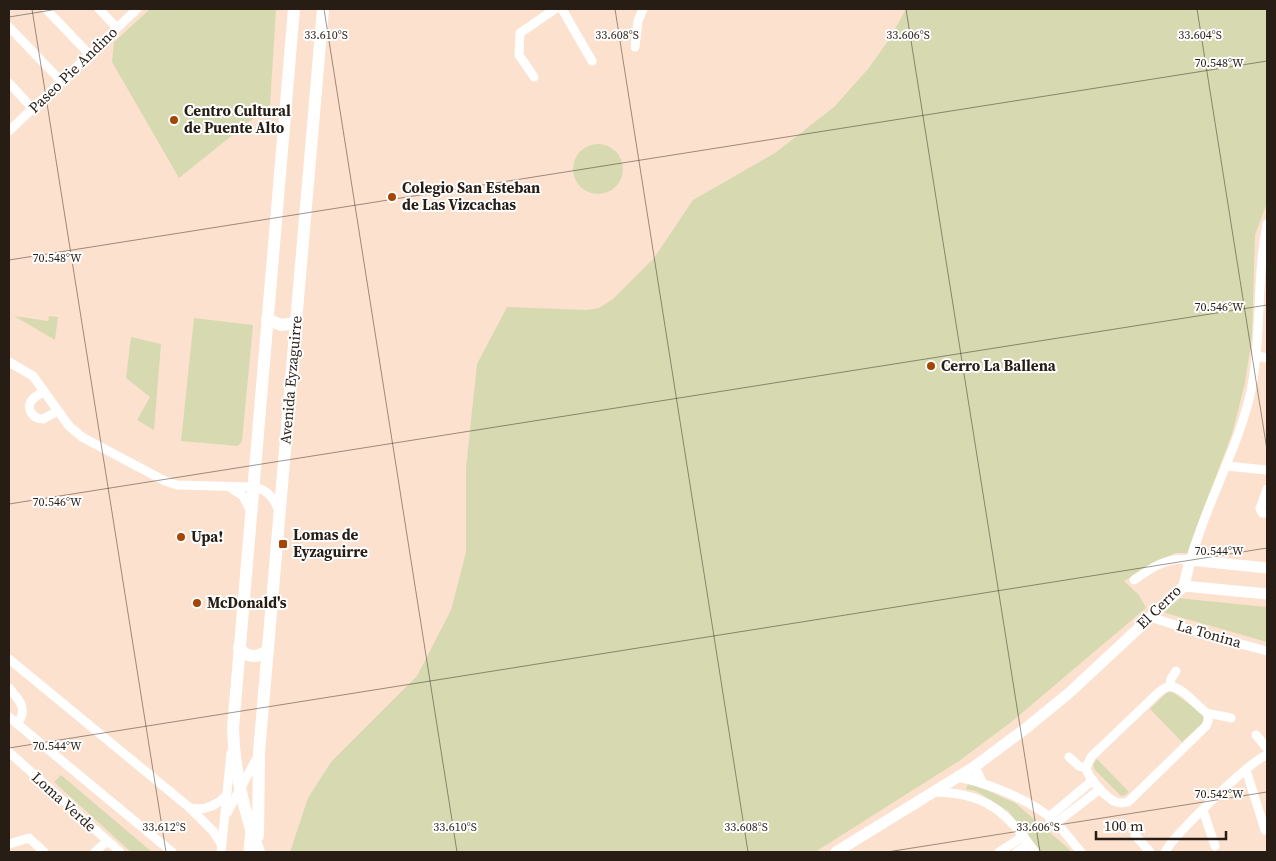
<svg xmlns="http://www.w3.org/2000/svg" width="1276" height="861" font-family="'Source Serif 4',serif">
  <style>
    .green { fill: #d7dab1 }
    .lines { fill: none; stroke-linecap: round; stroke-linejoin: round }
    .street { stroke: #fff; stroke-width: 9 }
    .secondary { stroke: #fff; stroke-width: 11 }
    .primary { stroke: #fff; stroke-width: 12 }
    .ticks { fill: none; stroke: #281d14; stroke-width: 1; stroke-opacity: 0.45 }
    .poi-dot { fill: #a64504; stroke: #fff; stroke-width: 2 }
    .labels { text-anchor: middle; stroke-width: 4; stroke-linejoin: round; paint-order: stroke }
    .street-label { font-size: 15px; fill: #281d14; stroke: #fff }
    .poi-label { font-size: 15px; font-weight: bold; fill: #281d14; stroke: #fff; text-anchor: start }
    .ticks-label { font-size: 12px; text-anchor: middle; fill: #281d14; stroke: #fff; stroke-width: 4; stroke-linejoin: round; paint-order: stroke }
  </style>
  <rect width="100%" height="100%" fill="#fce1cf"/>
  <g class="green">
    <path d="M150 9H276L270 105 179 178 112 62 114 42Z"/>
    <path d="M906 9H1267V203L1255 235 1252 336 1245 383 1232 434 1189 547 1188 553H1175L1124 581 1139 595 1146 608 1010 723 959 761 815 852H290L308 798 331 762 417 676 451 610 466 552V468L477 364 507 307 587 310 599 308 613 299 654 258 693 200 775 153 834 107 868 69 890 38Z"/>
    <circle cx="598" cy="169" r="25"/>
    <path d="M14 316 48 321 49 316 58 317 55 340Z"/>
    <path d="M194 318 253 325 242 441 238 446 181 441Z"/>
    <path d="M131 337 161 344 154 430 137 420 150 397 126 378Z"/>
    <path d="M1177 598 1267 607V642L1162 612Z"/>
    <path d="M1170 692 1174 693 1203 714 1204 718 1203 723 1182 742 1150 709 1166 693Z"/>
    <path d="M1097 759 1129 792 1125 795 1121 796 1095 770 1093 764Z"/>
    <path d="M61 775 146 847 152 852H131L54 782Z"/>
    <path d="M969 782 1015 803 1068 848 1071 852H1041L1008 811 976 791 966 789Z"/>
  </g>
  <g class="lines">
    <g class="street">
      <path d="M46 9 89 54"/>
      <path d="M99 9 117 28"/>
      <path d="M562 9 592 61"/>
      <path d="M9 27 61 81"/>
      <path d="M635 47 638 21 643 9"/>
      <path d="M534 77 519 55 520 33 555 9"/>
      <path d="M9 83 32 108"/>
      <path d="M9 131 137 9"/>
      <path d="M1257 356 1267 358"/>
      <path d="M9 362 33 376 69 426 82 437 165 481 177 485 253 487C267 489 274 498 279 511"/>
      <path d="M43 392C40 394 36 396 33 399 24 408 33 419 43 419L58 411"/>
      <path d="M1226 466 1267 470"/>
      <path d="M231 488 243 496 251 512"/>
      <path d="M1267 489 1260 509 1262 513H1267"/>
      <path d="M1134 580C1151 568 1168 556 1190 560 1195 546 1199 533 1204 520 1220 477 1241 436 1251 391 1262 336 1256 279 1267 224"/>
      <path d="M1150 617 1200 633 1267 651"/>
      <path d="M9 659 190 808 213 831 222 845"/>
      <path d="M1170 686C1185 689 1195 705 1207 713 1209 714 1225 716 1231 718"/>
      <path d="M1170 686 1171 679 1176 671"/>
      <path d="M9 688C19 700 29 709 17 724"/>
      <path d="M9 717 172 852"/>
      <path d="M1256 735 1267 748"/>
      <path d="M9 752 120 852"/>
      <path d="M1069 757 1079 766 1086 768"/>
      <path d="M1086 768C1088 778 1106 798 1116 802 1120 804 1124 803 1128 802L1206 726 1208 721V714"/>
      <path d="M1086 768 1091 757 1159 692 1165 688 1170 686"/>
      <path d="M1246 770 1265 830"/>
      <path d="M957 777C988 783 1025 798 1050 817 1062 827 1071 841 1081 852"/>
      <path d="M933 792C986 792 1006 812 1035 852"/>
      <path d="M191 808C205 811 216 806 226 796"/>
      <path d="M1203 810 1215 846"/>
      <path d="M227 813 257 758"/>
      <path d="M1049 817 1093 780"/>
      <path d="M1056 823 1100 789"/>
      <path d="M1135 835 1150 852"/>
      <path d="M9 844 29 838 44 852"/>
      <path d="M95 852 107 841"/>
      <path d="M221 852 231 753"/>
      <path d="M248 852 250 830"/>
      <path d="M999 852 1024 836"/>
      <path d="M1017 852 1029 844"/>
      <path d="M1165 852C1173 836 1251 760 1267 755"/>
    </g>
    <g class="secondary">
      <path d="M1184 586 1267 594"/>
      <path d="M974 767 981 782"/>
      <path d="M836 852 974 767 1025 729 1069 693 1184 586 1190 560 1267 568"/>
    </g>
    <g class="primary">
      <path d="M267 319 281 325 296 323"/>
      <path d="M239 647C247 659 258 658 268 650"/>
      <path d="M258 836 259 752 323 9"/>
      <path d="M259 852C244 812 234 771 233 728L294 9"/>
    </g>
  </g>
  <path class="ticks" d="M32 9 166 852M324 9 457 852M615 9 748 852M906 9 1040 852M1197 9 1267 450M9 17 58 9M9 260 1267 61M9 504 1267 305M9 748 1267 548M887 852 1267 792"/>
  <g class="poi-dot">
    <circle cx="174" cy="120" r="5"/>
    <circle cx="392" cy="197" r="5"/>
    <circle cx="931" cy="366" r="5"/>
    <circle cx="181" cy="537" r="5"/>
    <rect x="278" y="539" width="10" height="10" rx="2.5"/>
    <circle cx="197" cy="603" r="5"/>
  </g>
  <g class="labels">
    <g class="street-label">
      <text transform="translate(73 70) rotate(-44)" y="5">Paseo Pie Andino</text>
      <text transform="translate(291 380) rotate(-85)" y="5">Avenida Eyzaguirre</text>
      <text transform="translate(1159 607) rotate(-44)" y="5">El Cerro</text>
      <text transform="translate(1209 634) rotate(16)" y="5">La Tonina</text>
      <text transform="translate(64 802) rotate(42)" y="5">Loma Verde</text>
    </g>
    <g class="poi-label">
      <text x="184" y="116">Centro Cultural<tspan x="184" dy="17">de Puente Alto</tspan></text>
      <text x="402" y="193">Colegio San Esteban<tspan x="402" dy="17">de Las Vizcachas</tspan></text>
      <text x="941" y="371">Cerro La Ballena</text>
      <text x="293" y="540">Lomas de<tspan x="293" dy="17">Eyzaguirre</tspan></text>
      <text x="191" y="542">Upa!</text>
      <text x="207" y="608">McDonald's</text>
    </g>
  </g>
  <g class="ticks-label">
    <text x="326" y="39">33.610°S</text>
    <text x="617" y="39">33.608°S</text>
    <text x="908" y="39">33.606°S</text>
    <text x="1200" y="39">33.604°S</text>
    <text x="1219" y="67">70.548°W</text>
    <text x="57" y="262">70.548°W</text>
    <text x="1219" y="311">70.546°W</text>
    <text x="57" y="506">70.546°W</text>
    <text x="1219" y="555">70.544°W</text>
    <text x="57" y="750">70.544°W</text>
    <text x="1219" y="798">70.542°W</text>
    <text x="164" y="831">33.612°S</text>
    <text x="455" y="831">33.610°S</text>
    <text x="746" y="831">33.608°S</text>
    <text x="1038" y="831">33.606°S</text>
  </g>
  <rect width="1276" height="861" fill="none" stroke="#281d14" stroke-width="20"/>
  <path d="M1096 831v8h130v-8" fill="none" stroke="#281d14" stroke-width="2.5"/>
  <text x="1104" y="831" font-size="15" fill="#281d14" stroke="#ffffff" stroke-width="4" paint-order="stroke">100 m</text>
</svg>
